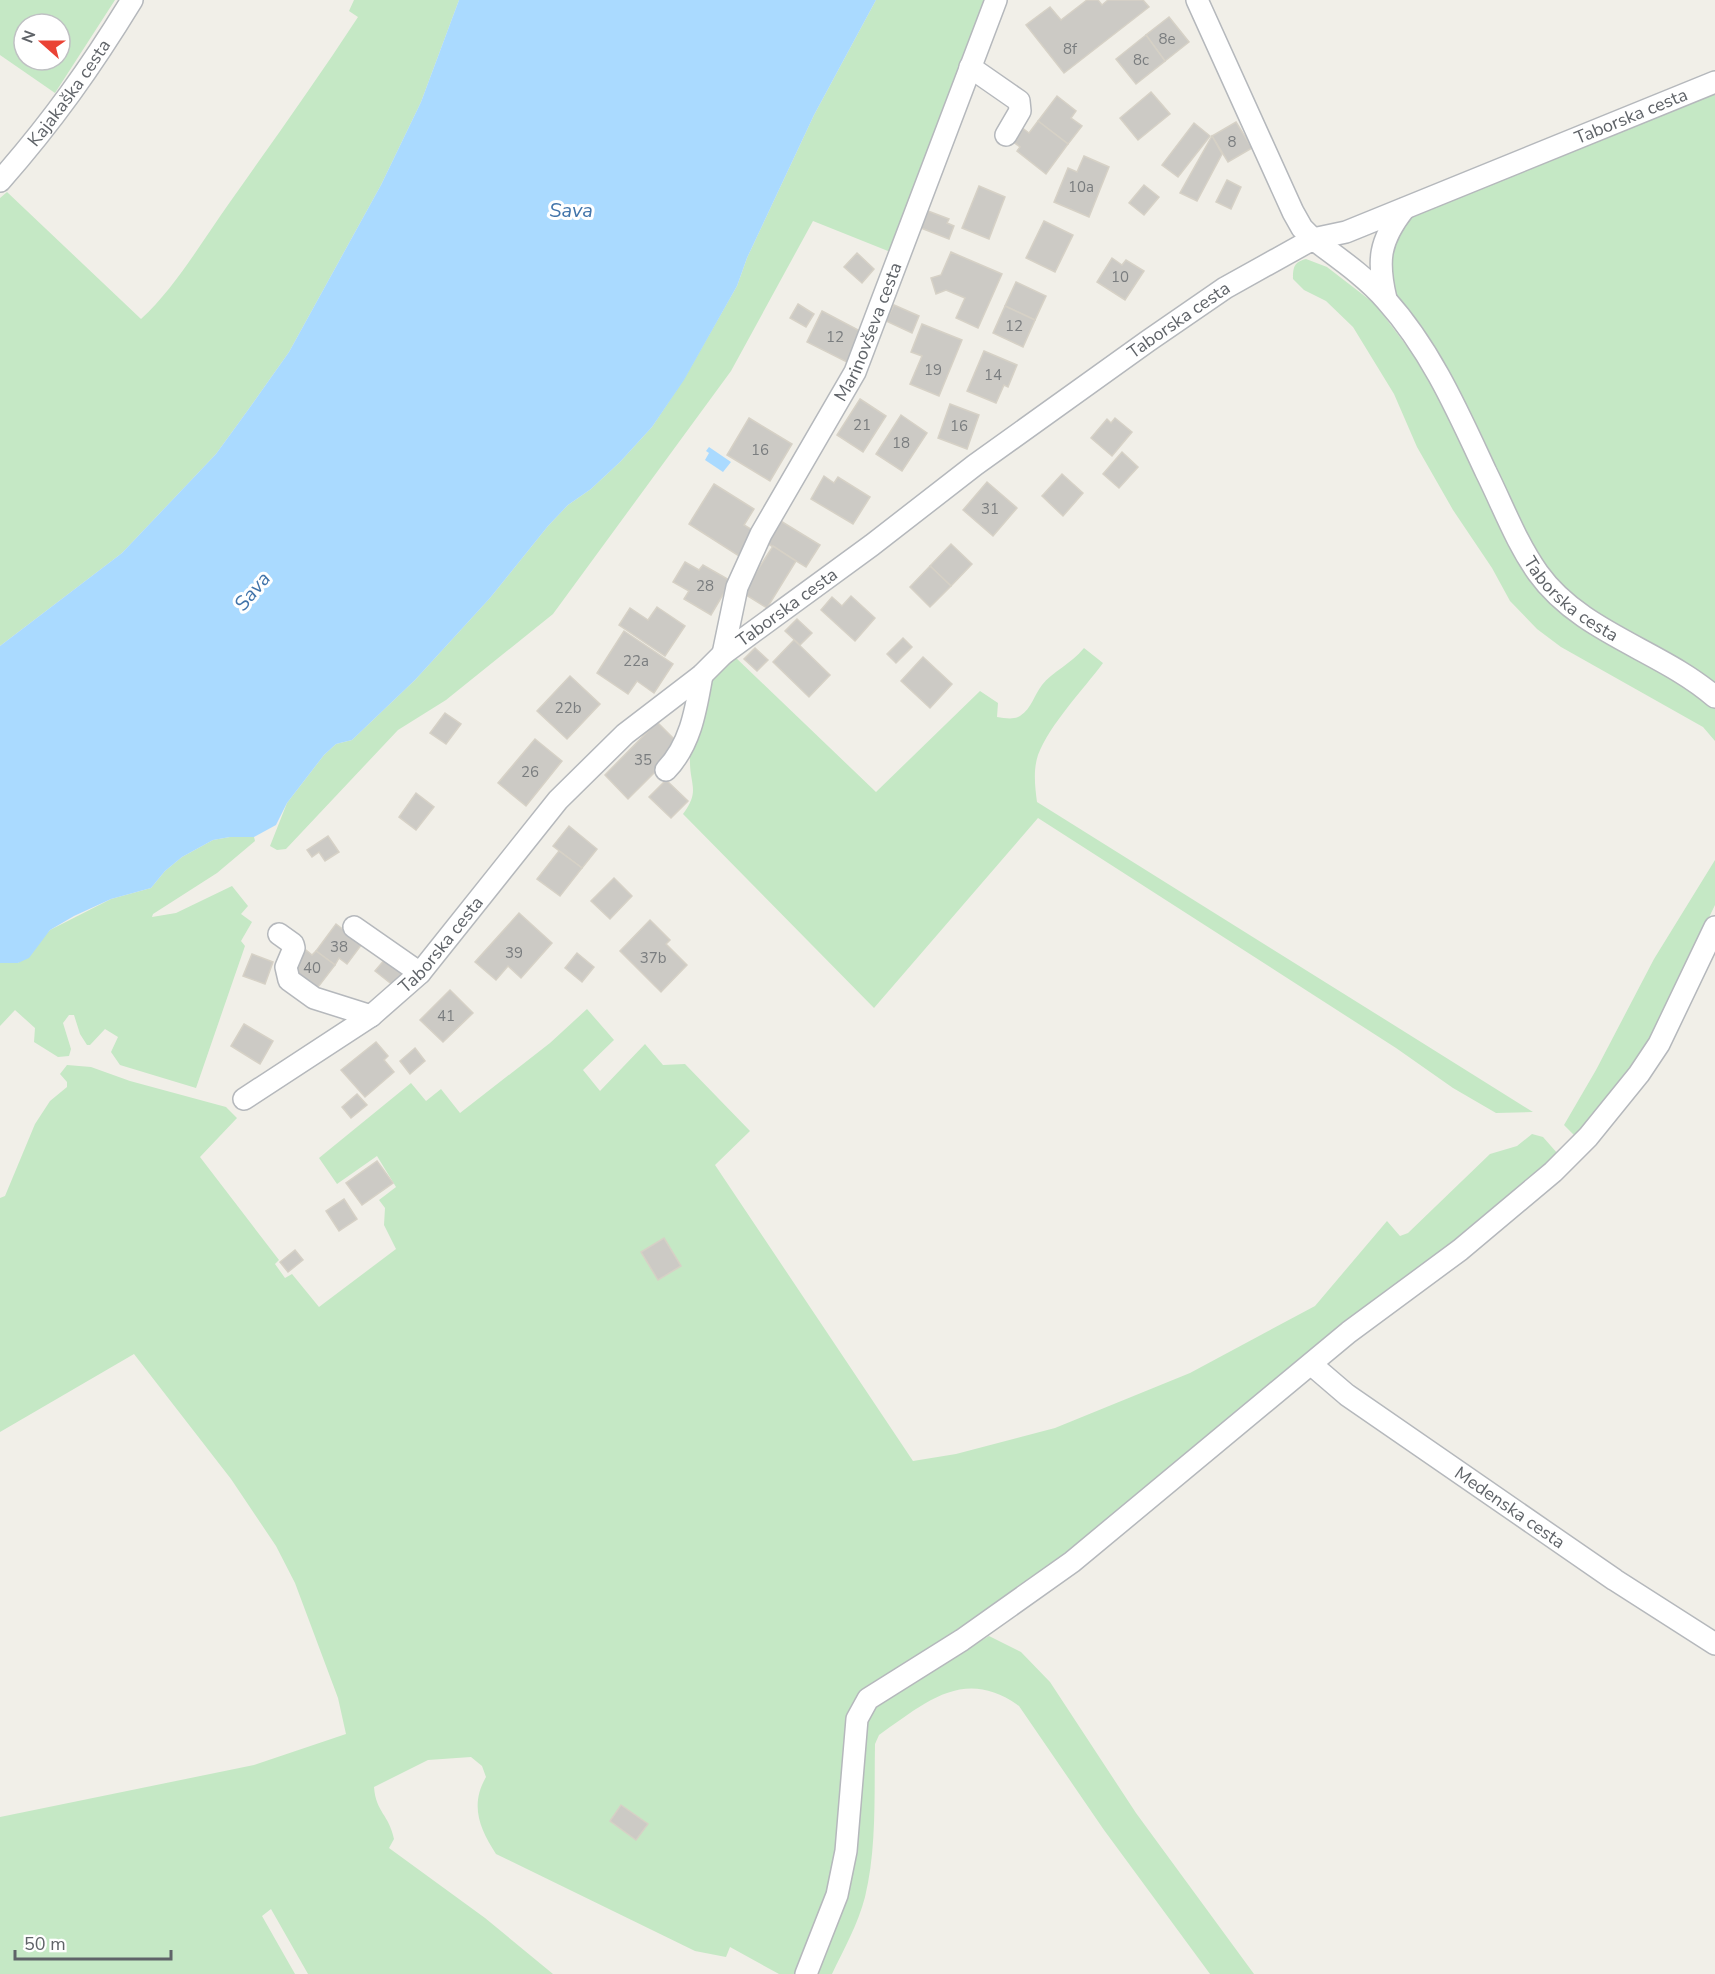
<svg xmlns="http://www.w3.org/2000/svg" width="1715" height="1974" font-family="'Nunito Sans',sans-serif">
  <style>
    .green { fill: #c5e8c5; fill-rule: evenodd }
    .water { fill: #aadaff }
    .building { fill: #cccac5; stroke: #d6d1c6; stroke-width: 1.5 }
    .lines { fill: none; stroke-linecap: round; stroke-linejoin: round }
    .minor-casing { stroke: #b5b8bc; stroke-width: 24 }
    .minor { stroke: #fff; stroke-width: 21 }
    .labels { text-anchor: middle; stroke-width: 6; stroke-linejoin: round; paint-order: stroke }
    .number-label { font-size: 15px; fill: #7a7d7f }
    .street-label { font-size: 18px; fill: #5f6368; stroke: #fff }
    .water-label { font-size: 20px; font-style: italic; fill: #4174aa; stroke: #fff }
  </style>
  <rect width="100%" height="100%" fill="#f1efe8"/>
  <g class="green">
    <path d="M0 0H115L55 93 0 55ZM24 24H60V60H24Z"/>
    <path d="M354 0H459L421 102 381 185 289 352 248 410 216 454 122 553 0 646V198L7 192 141 319C176 287 202 241 230 202 273 141 317 80 358 17L349 11Z"/>
    <path d="M876 0H988L893 253 813 221 731 371 553 614 446 700 398 730 286 849 277 850 270 846 287 803 324 755 336 744 352 740 415 680 490 598 548 526 568 505 591 489 620 462 652 427 684 379 737 286 747 258 814 115Z"/>
    <path d="M1715 92V685C1669 648 1608 632 1565 592 1523 552 1507 487 1482 436 1467 405 1448 376 1428 347 1414 325 1385 290 1387 263 1389 245 1401 228 1413 216Z"/>
    <path d="M1306 259 1327 267 1375 304 1415 357 1436 388 1514 554 1705 699 1715 709V741L1703 727 1561 647 1537 629 1510 601 1492 568 1453 510 1417 447 1394 394 1353 327 1326 301 1304 290 1293 279C1293 267 1294 262 1306 259Z"/>
    <path d="M1084 648 1103 663C1083 690 1050 724 1038 755 1033 770 1035 787 1037 802L1533 1112 1496 1113 1453 1088 1396 1048 1038 818 874 1008 683 814C701 790 689 785 690 758 690 748 702 690 707 682 713 673 726 664 734 656L876 792 980 691 998 703 997 717C1005 718 1013 720 1020 716 1032 708 1034 695 1042 685 1052 672 1071 664 1084 648Z"/>
    <path d="M230 837H254L255 841 217 873 153 914 152 917 176 913 232 886 248 906 241 914 252 922 241 941 245 946 196 1088 120 1065 111 1052 118 1037 105 1029 90 1045H87L80 1034 74 1015H69L63 1023 71 1049 69 1056 58 1057 34 1042 35 1028 15 1010 0 1026V963H18L50 930 111 899 151 888 165 871 182 857 213 840Z"/>
    <path d="M1715 860V905L1638 1064 1577 1138 1564 1125 1596 1070 1654 959Z"/>
    <path d="M587 1009 614 1040 583 1070 600 1091 645 1044 663 1065 685 1064 750 1131 715 1165 913 1461 956 1454 1055 1428 1190 1373 1315 1306 1387 1221 1400 1236 1408 1233 1490 1154 1517 1146 1532 1134 1543 1137 1558 1154 1464 1239 1277 1378 1068 1555 860 1698C846 1791 836 1886 800 1974H779L730 1947 726 1957 695 1951 496 1854C479 1828 470 1805 486 1777L482 1766 471 1757 428 1760 374 1787C376 1813 389 1814 394 1839L389 1848 485 1918 553 1974H308L271 1909 262 1916 295 1974H0V1817L254 1765 346 1734 338 1698 295 1583 276 1546 231 1479 134 1354 0 1432V1198L5 1196 35 1124 50 1101 67 1087V1082L60 1074 67 1065 91 1067 130 1081 226 1107 237 1118 200 1157 279 1260 275 1264 285 1278 292 1274 319 1307 396 1249 384 1225 385 1208 379 1200 396 1187 377 1156 337 1184 319 1158 411 1083 426 1101 441 1089 460 1113 550 1043Z"/>
    <path d="M989 1636 1021 1652 1050 1682 1136 1813 1254 1974H1210L1104 1830 1019 1706C964 1666 925 1703 879 1735L875 1744C874 1793 877 1848 865 1897 858 1924 844 1949 832 1974H816L866 1721 874 1705Z"/>
  </g>
  <g class="water">
    <path d="M459 0H876L814 115 747 258 737 286 684 380 652 427 620 462 591 489 568 505 548 526 490 598 415 680 352 740 336 744 324 755 287 803 276 825 254 837H230L213 840 182 857 165 871 151 888 111 899 74 916 50 930 29 958 18 963H0V646L122 553 216 454 248 410 289 352 381 185 421 102Z"/>
    <path d="M709 447 731 462 723 472 705 460 709 453 706 451Z"/>
  </g>
  <g class="building">
    <path d="M1087 0H1098L1102 5 1108 0H1143L1149 7 1064 73 1026 25 1050 7 1061 20Z"/>
    <path d="M1169 17 1189 42 1165 61 1146 35Z"/>
    <path d="M1146 35 1165 61 1136 84 1116 59Z"/>
    <path d="M1151 92 1170 114 1138 140 1120 118Z"/>
    <path d="M1057 96 1076 111 1071 118 1082 126 1068 144 1038 121Z"/>
    <path d="M1038 121 1068 144 1046 174 1017 151 1020 147 1011 140 1021 127 1029 133Z"/>
    <path d="M1236 122 1252 148 1228 162 1212 136Z"/>
    <path d="M1194 123 1210 136 1178 177 1162 165Z"/>
    <path d="M1212 136 1222 154 1197 201 1180 193Z"/>
    <path d="M1084 156 1109 167 1089 217 1054 202 1068 168 1077 172Z"/>
    <path d="M1227 180 1241 187 1231 209 1216 202Z"/>
    <path d="M1144 185 1159 197 1144 215 1129 203Z"/>
    <path d="M979 186 1005 197 989 239 962 228Z"/>
    <path d="M928 211 949 219 947 223 954 226 949 239 921 228Z"/>
    <path d="M1044 221 1073 235 1055 272 1026 258Z"/>
    <path d="M951 252 1002 274 978 328 956 318 965 298 946 290 936 294 931 278 941 275Z"/>
    <path d="M857 253 874 269 862 283 844 267Z"/>
    <path d="M1112 258 1122 265 1126 260 1144 271 1125 300 1097 282Z"/>
    <path d="M1016 282 1046 296 1035 320 1005 306Z"/>
    <path d="M798 304 814 314 806 327 790 318Z"/>
    <path d="M894 305 919 316 912 333 886 321Z"/>
    <path d="M1005 306 1035 320 1023 347 993 333Z"/>
    <path d="M822 311 862 332 847 362 807 342Z"/>
    <path d="M922 324 962 340 939 396 910 384 922 356 911 352Z"/>
    <path d="M984 351 1017 365 1008 387 1004 385 996 403 967 391Z"/>
    <path d="M860 399 886 416 863 452 837 435Z"/>
    <path d="M950 404 979 415 967 449 938 438Z"/>
    <path d="M901 415 927 433 902 471 876 454Z"/>
    <path d="M749 418 792 444 770 481 727 455Z"/>
    <path d="M1115 418 1132 432 1112 456 1091 438 1107 419 1111 423Z"/>
    <path d="M1122 452 1138 467 1119 488 1103 474Z"/>
    <path d="M1062 474 1083 493 1063 516 1042 496Z"/>
    <path d="M824 476 834 483 838 477 870 497 853 524 811 499Z"/>
    <path d="M987 482 1017 508 993 536 963 510Z"/>
    <path d="M714 484 754 509 744 525 754 531 739 556 689 524Z"/>
    <path d="M779 520 820 545 806 567 765 542Z"/>
    <path d="M951 544 972 564 951 586 930 566Z"/>
    <path d="M773 546 796 561 767 608 743 593Z"/>
    <path d="M685 562 699 570 703 565 731 581 711 615 684 599 689 591 673 582Z"/>
    <path d="M930 566 951 586 930 607 910 587Z"/>
    <path d="M851 596 875 618 855 641 821 610 832 597 842 606Z"/>
    <path d="M657 607 685 626 665 656 619 625 630 608 648 620Z"/>
    <path d="M797 619 812 633 800 645 785 631Z"/>
    <path d="M624 631 673 664 654 693 637 681 628 694 597 673Z"/>
    <path d="M903 638 912 647 896 663 887 654Z"/>
    <path d="M794 640 830 675 809 697 773 662Z"/>
    <path d="M755 648 768 660 757 671 744 659Z"/>
    <path d="M923 657 952 684 930 708 901 681Z"/>
    <path d="M570 676 600 704 567 739 537 711Z"/>
    <path d="M445 713 461 724 446 744 430 733Z"/>
    <path d="M657 722 681 746 628 799 605 775Z"/>
    <path d="M535 739 562 761 526 806 498 783Z"/>
    <path d="M666 780 688 801 671 818 649 797Z"/>
    <path d="M416 793 434 807 416 830 399 817Z"/>
    <path d="M569 826 597 849 582 868 553 846Z"/>
    <path d="M328 836 339 852 325 861 319 852 312 857 307 850Z"/>
    <path d="M559 851 582 868 560 896 537 879Z"/>
    <path d="M614 878 632 896 610 919 591 901Z"/>
    <path d="M519 913 552 943 521 978 508 966 496 980 475 962Z"/>
    <path d="M650 920 670 940 666 944 687 965 661 992 620 951Z"/>
    <path d="M336 924 362 944 347 964 339 958 335 965 316 951Z"/>
    <path d="M306 950 312 955 316 951 335 965 315 991 290 971Z"/>
    <path d="M577 953 594 967 582 982 565 968Z"/>
    <path d="M252 954 273 962 265 984 243 976Z"/>
    <path d="M386 958 405 973 394 986 375 971Z"/>
    <path d="M450 990 473 1013 443 1042 420 1020Z"/>
    <path d="M244 1024 273 1041 260 1064 231 1046Z"/>
    <path d="M376 1042 388 1056 384 1060 394 1072 365 1097 341 1070Z"/>
    <path d="M415 1048 425 1061 410 1074 400 1061Z"/>
    <path d="M357 1094 367 1105 351 1118 342 1107Z"/>
    <path d="M377 1161 393 1183 362 1205 346 1183Z"/>
    <path d="M344 1199 357 1219 339 1231 326 1211Z"/>
    <path d="M664 1238 681 1266 658 1280 641 1252Z"/>
    <path d="M295 1250 303 1260 288 1272 280 1262Z"/>
    <path d="M621 1805 648 1824 636 1840 610 1821Z"/>
  </g>
  <g class="lines">
    <g class="minor-casing">
      <g id="minor">
        <path id="s1" d="M1197 0 1293 212 1302 228 1313 239 1346 232 1715 82"/>
        <path d="M970 67 1019 101 1020 111 1006 135"/>
        <path id="s2" d="M0 181C52 122 91 67 132 0"/>
        <path d="M1386 299C1377 261 1379 241 1404 209"/>
        <path id="s3" d="M723 654 737 587 761 534 855 372 996 0"/>
        <path d="M666 770C691 744 696 709 702 675"/>
        <path d="M354 927 420 973"/>
        <path d="M279 934 293 944 294 948 286 967 289 980 314 998 371 1016"/>
        <path id="s4" d="M244 1099 371 1016 420 973 558 800 625 734 702 675 723 654 872 545 975 465 1148 341 1225 288 1313 239C1338 258 1365 276 1386 300 1431 350 1458 412 1486 472 1503 506 1516 542 1538 573 1581 633 1661 650 1715 697"/>
        <path id="s5" d="M1312 1365 1347 1395 1615 1580 1715 1644"/>
        <path d="M806 1974 837 1895 846 1851 857 1719 868 1699 962 1640 1072 1562 1349 1332 1460 1250 1553 1172 1588 1137 1639 1074 1659 1044 1715 927"/>
      </g>
    </g>
    <use href="#minor" class="minor"/>
  </g>
  <g class="labels">
    <g class="number-label">
      <text x="1167" y="44">8e</text>
      <text x="1070" y="54">8f</text>
      <text x="1141" y="65">8c</text>
      <text x="1232" y="147">8</text>
      <text x="1081" y="192">10a</text>
      <text x="1120" y="282">10</text>
      <text x="1014" y="331">12</text>
      <text x="835" y="342">12</text>
      <text x="933" y="375">19</text>
      <text x="993" y="380">14</text>
      <text x="862" y="430">21</text>
      <text x="959" y="431">16</text>
      <text x="901" y="448">18</text>
      <text x="760" y="455">16</text>
      <text x="990" y="514">31</text>
      <text x="705" y="591">28</text>
      <text x="636" y="666">22a</text>
      <text x="568" y="713">22b</text>
      <text x="643" y="765">35</text>
      <text x="530" y="777">26</text>
      <text x="339" y="952">38</text>
      <text x="514" y="958">39</text>
      <text x="653" y="963">37b</text>
      <text x="312" y="973">40</text>
      <text x="446" y="1021">41</text>
    </g>
    <g class="street-label">
      <text dy="6" stroke="none"><textPath href="#s2" startOffset="112">Kajakaška cesta</textPath></text>
      <text dy="6" stroke="none"><textPath href="#s1" startOffset="608">Taborska cesta</textPath></text>
      <text dy="6" stroke="none"><textPath href="#s4" startOffset="1224">Taborska cesta</textPath></text>
      <text dy="6" stroke="none"><textPath href="#s3" startOffset="356">Marinovševa cesta</textPath></text>
      <text dy="6" stroke="none"><textPath href="#s4" startOffset="1832">Taborska cesta</textPath></text>
      <text dy="6" stroke="none"><textPath href="#s4" startOffset="738">Taborska cesta</textPath></text>
      <text dy="6" stroke="none"><textPath href="#s4" startOffset="252">Taborska cesta</textPath></text>
      <text dy="6" stroke="none"><textPath href="#s5" startOffset="244">Medenska cesta</textPath></text>
    </g>
    <g class="water-label">
      <text x="571" y="217">Sava</text>
      <text transform="translate(252 591) rotate(-50)" y="7">Sava</text>
    </g>
  </g>
  <g transform="translate(42 42) rotate(291)"><circle r="28" fill="#ffffff" stroke="#bfc1c3" stroke-width="1.5"/>
  <path d="M0-4.5L10 22L0 15L-10 22Z" fill="#ea4335"/>
  <text y="-9" font-size="16" font-weight="bold" text-anchor="middle" fill="#5f6368">N</text>
  </g>
  <path d="M15 1950v9h156v-9" fill="none" stroke="#5f6368" stroke-width="3"/>
  <text x="24" y="1950" font-size="18" fill="#5f6368" stroke="#ffffff" stroke-width="4.5" paint-order="stroke">50 m</text>
</svg>
